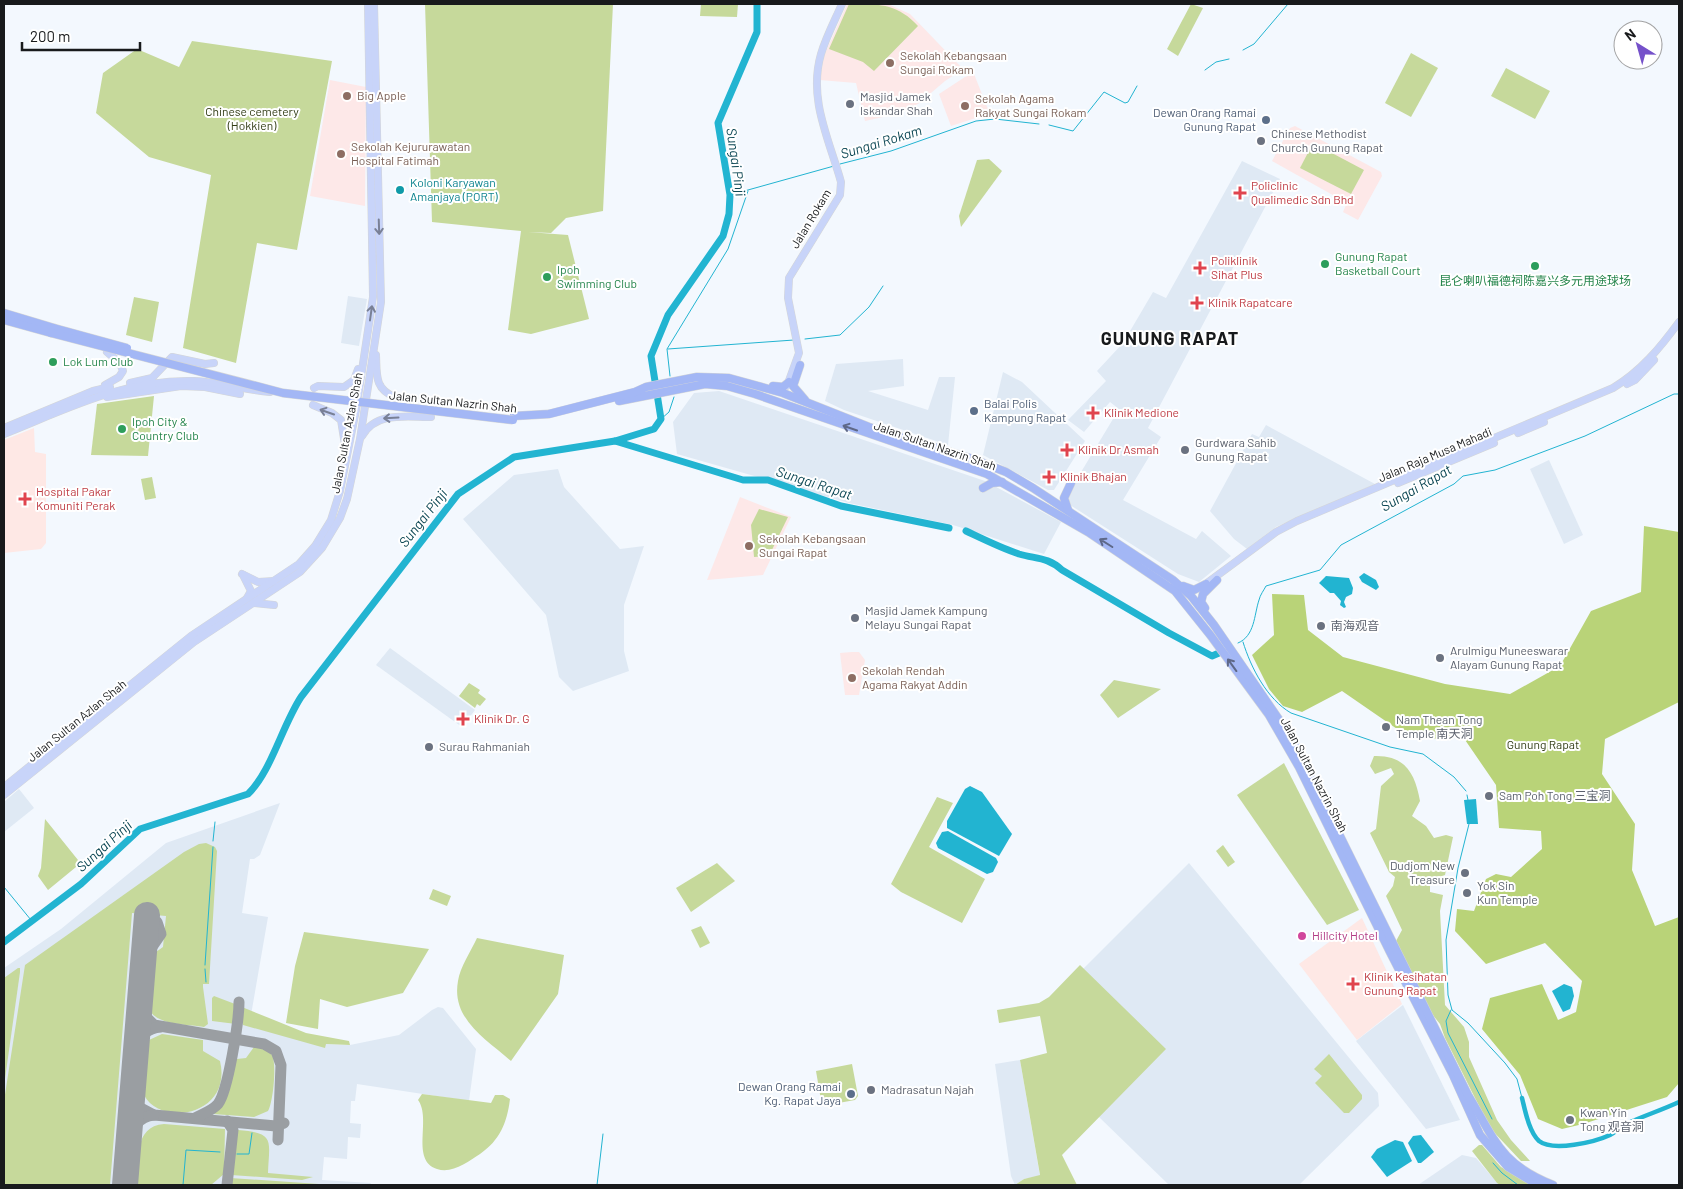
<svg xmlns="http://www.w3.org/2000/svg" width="1683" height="1189" font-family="Barlow,'Noto Sans SC',sans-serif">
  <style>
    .built { fill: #dfe9f4 }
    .education { fill: #fde8e8 }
    .medical { fill: #fee8e5 }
    .green { fill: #c6d99b }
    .forest { fill: #b9d378 }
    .water { fill: #22b4d1 }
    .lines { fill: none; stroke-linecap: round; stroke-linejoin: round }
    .stream { stroke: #22b4d1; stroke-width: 1 }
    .canal { stroke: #22b4d1; stroke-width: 4.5 }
    .river { stroke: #22b4d1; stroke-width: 7 }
    .taxiway { stroke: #9a9ea2; stroke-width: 11 }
    .runway { stroke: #9a9ea2; stroke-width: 26 }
    .major-casing { stroke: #d5d6d6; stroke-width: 8 }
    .highway-casing { stroke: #d5d6d6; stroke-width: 9 }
    .major { stroke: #c8d4f9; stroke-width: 7 }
    .highway { stroke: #a3b7f5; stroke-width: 8 }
    .highway-bridge-casing { stroke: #d5d6d6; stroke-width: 9; stroke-linecap: butt }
    .highway-bridge { stroke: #a3b7f5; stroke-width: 8 }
    .oneway { stroke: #798096 }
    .oneway2 { stroke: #5e6888 }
    .education-dot { fill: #8d6e63; stroke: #fff; stroke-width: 2 }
    .worship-dot { fill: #6b7280; stroke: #fff; stroke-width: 2 }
    .service-dot { fill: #5c6f8a; stroke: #fff; stroke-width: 2 }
    .culture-dot { fill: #0f9aa8; stroke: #fff; stroke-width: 2 }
    .health-dot { fill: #e0444e; stroke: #fff; stroke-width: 2 }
    .leisure-dot { fill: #2e9e5b; stroke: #fff; stroke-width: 2 }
    .hotel-dot { fill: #d1479c; stroke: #fff; stroke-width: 2 }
    .labels { text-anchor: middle; stroke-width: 4; stroke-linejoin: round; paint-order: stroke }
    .education-label { font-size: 12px; fill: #785e54; stroke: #fff; text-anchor: start }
    .worship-label { font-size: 12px; fill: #5b616d; stroke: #fff; text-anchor: start }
    .park-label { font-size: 12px; fill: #323c16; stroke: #fff }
    .service-label { font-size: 12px; fill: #4e5e75; stroke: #fff; text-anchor: end }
    .culture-label { font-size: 12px; fill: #0d838f; stroke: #fff; text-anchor: start }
    .health-label { font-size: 12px; fill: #be3a42; stroke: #fff; text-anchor: start }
    .street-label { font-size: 12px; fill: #181a1c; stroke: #fff }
    .leisure-label { font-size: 12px; fill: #27864d; stroke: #fff; text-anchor: start }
    .hotel-label { font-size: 12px; fill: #b23c85; stroke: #fff; text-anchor: start }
    .water-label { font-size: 14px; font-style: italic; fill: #0b4653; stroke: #fff }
    .district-label { font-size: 18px; font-weight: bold; letter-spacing: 1px; fill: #181a1c; stroke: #fff }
  </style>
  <rect width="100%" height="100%" fill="#f3f8fe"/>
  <g class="built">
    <path d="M1242 161 1280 179 1148 428 1161 437 1123 500 1196 539 1202 531 1231 556 1199 582 1178 574 1067 503 1066 497 1119 409 1110 402 1084 432 1068 420 1106 381 1097 371 1123 343 1153 292 1166 298Z"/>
    <path d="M348 296 367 299 359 346 341 343Z"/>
    <path d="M903 359 904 386 868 391 928 410 939 377H955L948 445 844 410 825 401 836 364Z"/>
    <path d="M1003 372 1022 382 1085 441 1054 490H1048L983 455Z"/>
    <path d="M719 391 985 481 1061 522 1044 554 953 525 849 503 677 454 673 422 694 393Z"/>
    <path d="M1266 425 1375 484 1276 527 1247 549 1234 539 1210 511 1252 434 1259 437Z"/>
    <path d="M1549 460 1583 535 1564 544 1530 469Z"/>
    <path d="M558 469 564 487 620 549 644 546 624 605V651L629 671 573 691 559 677 546 615 463 519 514 475Z"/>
    <path d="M390 648 475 710 462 727 376 665Z"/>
    <path d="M19 789 34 808 4 832V802Z"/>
    <path d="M280 803 260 855 254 859H250L242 913 268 917 251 1015 326 1044 350 1045 399 1035 432 1010 438 1007 443 1008 476 1049 469 1101 357 1084 355 1101H351L350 1123 361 1124 360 1138 348 1137 347 1159 324 1157 322 1180 371 1183 370 1185H4V968L61 929 166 843Z"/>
    <path d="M1189 863 1378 1093 1379 1106 1299 1185H1169L1099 1117 1044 1008Z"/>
    <path d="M1403 1005 1460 1120 1426 1129 1356 1041Z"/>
    <path d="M1020 1060 1040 1176 1024 1179 1015 1185 1011 1176 995 1064Z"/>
    <path d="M1462 1155 1476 1158 1499 1185H1418Z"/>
  </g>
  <g class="education">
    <path d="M847 4H888L910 14 963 69 945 81 918 104 892 115 865 121 856 83 820 80 824 56Z"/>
    <path d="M974 74 991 117H979L951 126 939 94 965 77Z"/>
    <path d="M330 80 366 87 365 206 310 196Z"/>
    <path d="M1295 126 1381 172 1382 176 1358 220 1343 212 1347 203 1272 161 1290 128Z"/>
    <path d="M740 497 791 517 763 575 707 580Z"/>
    <path d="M852 652H859L865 660 859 695H845L840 653Z"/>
  </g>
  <g class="medical">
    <path d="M34 428 35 452 46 454V543L41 549 4 553V440Z"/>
    <path d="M1362 918 1402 1004 1357 1040 1299 964Z"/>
  </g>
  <g class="green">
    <path d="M425 4H613L603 211 566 218 551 233 528 232 568 235 589 319 531 334 508 330 521 231 432 222Z"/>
    <path d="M701 4H738L737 17 700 16Z"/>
    <path d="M849 4C878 4 897 3 918 26L874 71 863 62 829 49Z"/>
    <path d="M1191 4 1203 8 1178 56 1167 49Z"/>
    <path d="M192 41 332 61 297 250 257 243 236 363 183 348 211 175 149 157 96 113 103 73 137 49 179 67Z"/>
    <path d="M1411 53 1438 68 1411 117 1385 103Z"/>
    <path d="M1506 68 1550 91 1535 119 1491 96Z"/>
    <path d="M1313 143 1364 170 1351 194 1300 168Z"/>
    <path d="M989 159 1002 171 961 227 959 216 977 160Z"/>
    <path d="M134 297 159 302 152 342 126 335Z"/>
    <path d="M154 396 148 456 91 455 97 404Z"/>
    <path d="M152 477 156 498 145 500 141 479Z"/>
    <path d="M759 509 788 517 769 556 754 557 751 525Z"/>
    <path d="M1114 680 1161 689 1118 718 1100 695Z"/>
    <path d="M469 683 480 690 478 693 486 699 480 706 477 704 475 708 459 696Z"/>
    <path d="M1374 756C1405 755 1415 773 1420 801L1412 816 1426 826 1434 838 1446 835 1453 837 1445 875 1430 880V892L1443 895 1440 911 1445 1005 1464 1027 1469 1042V1057L1497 1120 1511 1140 1530 1161H1521L1490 1128 1445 1038 1440 1024 1432 1014 1396 941 1402 930 1386 896 1393 886 1395 877 1389 872 1370 833 1376 829 1381 786 1394 774 1391 768 1375 774 1370 766Z"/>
    <path d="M1284 763 1359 910 1327 925 1237 795Z"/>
    <path d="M937 797 953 803 929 847 985 879 962 923 901 892 891 884Z"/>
    <path d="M45 819 78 860 76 867 48 890 38 876 41 868Z"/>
    <path d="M206 843 215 847 217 851 209 984H203V987L208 1024 204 1027C188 1024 160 1026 150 1011L156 952 163 947 166 916 132 913 110 1185H4V1101L25 965 184 852 199 844Z"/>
    <path d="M1223 845 1235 862 1228 867 1216 851Z"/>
    <path d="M717 863 735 881 691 912 676 888Z"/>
    <path d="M433 889 451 896 447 906 429 899Z"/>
    <path d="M701 926 710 943 700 948 691 930Z"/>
    <path d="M304 932 429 949 403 993 347 1007 320 999 318 1029 286 1023 295 966Z"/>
    <path d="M477 938 564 955 558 994 511 1061C486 1039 451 1019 458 981 460 967 471 951 477 938Z"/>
    <path d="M1080 965 1166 1049 1062 1155 1077 1185H1015L1024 1179 1040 1175 1020 1060 1047 1053 1040 1016 999 1023 997 1010 1039 1003 1049 997Z"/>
    <path d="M18 968H20V972L4 1086V978Z"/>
    <path d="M214 996 235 1004 236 1024 212 1021V998Z"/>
    <path d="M242 1007 306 1033 349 1041 350 1045 326 1044 325 1048 243 1025Z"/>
    <path d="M162 1034 203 1040V1051L220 1061C233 1115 161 1128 144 1095L149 1040Z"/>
    <path d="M254 1047C261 1048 268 1049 272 1055 277 1064 273 1103 268 1111L254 1117 213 1114 227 1096 231 1063 237 1059 246 1058Z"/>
    <path d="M1329 1054 1362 1095V1099L1349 1113H1344L1315 1083 1322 1076 1314 1069Z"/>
    <path d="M852 1064 858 1096 855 1100 822 1106 816 1071Z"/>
    <path d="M422 1094 491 1103 495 1095H503L510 1099C507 1123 500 1140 480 1154 468 1162 452 1174 437 1169 410 1160 432 1119 418 1100Z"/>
    <path d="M164 1124 225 1129 224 1174 211 1185H137C139 1162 133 1126 164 1124Z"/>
    <path d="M238 1130C276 1133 269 1141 268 1173L313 1177 302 1180 231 1175 234 1134Z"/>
    <path d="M1479 1145H1482L1501 1167 1532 1185H1500L1497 1183 1472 1151Z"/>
    <path d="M230 1178 319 1184V1185H229Z"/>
  </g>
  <path class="forest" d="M1644 526 1679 532V702L1605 739 1602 774 1635 824 1632 870 1655 926 1679 917V1083L1667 1097 1583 1124 1562 1129 1538 1119 1520 1075 1482 1029 1490 998 1542 984 1558 1020 1576 1012 1582 981 1545 943 1486 964 1455 931 1457 909 1474 911 1486 879 1496 874 1511 877 1542 849 1541 831 1499 828 1496 785 1461 734 1437 739 1400 731 1342 691 1302 712 1283 706 1269 689 1252 655 1274 635 1272 594 1304 595 1308 630 1343 657 1445 684 1510 694 1560 666 1591 611 1641 592Z"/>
  <g class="water">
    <path d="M1364 573 1376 580 1379 587 1376 590 1362 582 1359 577Z"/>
    <path d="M1326 576 1349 578 1353 588 1352 594 1346 597 1344 602 1346 607 1344 608 1340 605 1341 601 1334 593H1330L1319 583Z"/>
    <path d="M970 786 982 792 1012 834 999 856 947 828V821L965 789Z"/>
    <path d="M1476 799 1478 824H1467L1464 800Z"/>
    <path d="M948 831 996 858 998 862 993 872 987 874 938 848 936 843 942 832Z"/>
    <path d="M1564 984 1572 987 1574 996 1570 1009 1563 1012 1552 991Z"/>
    <path d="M1421 1135 1434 1152 1421 1163H1418L1408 1143 1413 1136Z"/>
    <path d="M1395 1140 1403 1142 1412 1161 1387 1177 1371 1157 1377 1149Z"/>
  </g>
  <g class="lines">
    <g class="stream">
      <path d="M1243 50 1254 44 1288 4"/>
      <path d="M1205 70 1216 62 1229 59"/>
      <path d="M1049 125 1073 131 1104 92 1125 103 1128 102 1137 86"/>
      <path d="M840 164 891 151 976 121 995 119 1039 124"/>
      <path d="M730 195 834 166"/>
      <path d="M805 339 840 335 869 307 883 286"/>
      <path d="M668 349 794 340"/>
      <path d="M670 376 667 349 728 249 748 191"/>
      <path d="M661 419 669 412 674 397"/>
      <path d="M1243 642C1251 668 1267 699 1291 713L1390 747 1423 754 1454 777 1466 791"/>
      <path d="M1238 643C1255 636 1254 615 1259 600 1260 595 1264 590 1266 586L1320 570 1341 545 1454 484 1463 476 1495 470 1585 436 1674 394H1679"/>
      <path d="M1467 795 1468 800"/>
      <path d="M1469 824 1458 868 1446 940 1448 995 1452 1010 1468 1023 1505 1063 1517 1079 1522 1098"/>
      <path d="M213 841 215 822"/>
      <path d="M4 887 31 920"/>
      <path d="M205 965 213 847"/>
      <path d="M205 969 206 982"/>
      <path d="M1451 1010 1446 1021 1448 1033 1492 1119"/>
      <path d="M237 1154H249L252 1133"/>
      <path d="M1493 1163 1502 1173 1518 1185"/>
      <path d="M183 1185 186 1150 220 1152"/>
      <path d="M597 1185 603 1134"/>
    </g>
    <path class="canal" d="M1522 1098C1525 1110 1529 1132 1539 1141 1553 1152 1595 1142 1610 1135 1616 1132 1620 1127 1626 1124 1643 1116 1662 1110 1679 1102"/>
    <g class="river">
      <path d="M615 441 743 480H768L841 506 949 528"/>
      <path d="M966 531C983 539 1001 548 1019 554 1036 559 1048 557 1062 570L1169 633 1212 656 1219 653"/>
      <path d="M4 942 81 884 140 829 248 794C271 772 282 726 301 697L458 494 514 457 615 441 654 429 661 419 651 356 668 315 723 236 729 214 730 195 718 123 757 32V4"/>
    </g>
    <g class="taxiway">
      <path d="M145 920 157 922 161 934 150 950 142 969C141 955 133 929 145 920Z"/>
      <path d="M140 1002 143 1014 154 1025 264 1044 276 1051 281 1065 278 1140"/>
      <path d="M136 1051C139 1037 146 1028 161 1027"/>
      <path d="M133 1092 139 1107 154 1115 276 1126 284 1123"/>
      <path d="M195 1118C202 1114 212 1111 218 1104 228 1091 239 1021 239 1002"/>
      <path d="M227 1121 233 1130 227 1185"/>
      <path d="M129 1143C133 1128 137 1117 154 1115"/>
    </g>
    <path class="runway" d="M125 1185 147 915"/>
    <g class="major-casing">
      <g id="major">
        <path d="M376 355C377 374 374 389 395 397"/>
        <path d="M130 383 152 378 172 357 205 364 214 363"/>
        <path d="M1627 384 1635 380 1654 360"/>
        <path d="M105 385 119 377 123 371 120 363 107 352"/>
        <path d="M787 386 799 353 788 298 789 278 840 195 841 182C829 139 808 99 821 54 826 37 835 20 842 4"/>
        <path d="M314 388 318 386 344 387 354 380 358 369"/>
        <path d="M107 397 181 386 205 387 240 394"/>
        <path d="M313 405 332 413 341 420 346 451"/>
        <path d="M4 428 93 391 110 387"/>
        <path d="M1518 433 1544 422"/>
        <path d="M4 434C67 409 124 379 194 381 220 382 244 390 270 392"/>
        <path d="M362 436C376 411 407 417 431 417"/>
        <path d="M1398 483 1494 443"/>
        <path d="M242 574 258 582 274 581"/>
        <path d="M243 575 251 591 247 598"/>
        <path d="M1203 586 1276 532 1297 521 1613 388C1641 371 1660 348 1679 322"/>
        <path d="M254 603 274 605"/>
        <path d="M4 787 191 636 299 564 315 546 331 520 340 491 356 410 373 297 368 4"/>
        <path d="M4 795 194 642 300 572 322 548 340 518 347 499 360 439 381 302 374 4"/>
      </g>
    </g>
    <g class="highway-casing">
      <g id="highway">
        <path d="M4 313 54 328"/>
        <path d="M4 320 51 333"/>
        <path d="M800 365 793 386 805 400"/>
        <path d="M773 386 783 387 789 382"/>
        <path d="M619 401 705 384 727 386 755 394 987 474 1088 532 1175 591 1211 636 1269 715 1299 767 1390 952 1453 1075 1480 1135 1508 1167 1538 1185"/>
        <path d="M514 416 549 414 635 392 646 387 697 377 729 378 783 393 869 427 973 459 1006 472 1033 488 1173 580 1191 596 1214 625 1291 737 1468 1095C1495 1140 1500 1164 1553 1185"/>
        <path d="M983 488 992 483 1002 482"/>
        <path d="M1068 510 1064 498 1071 483"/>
        <path d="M1183 586 1194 590 1206 584"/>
        <path d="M1205 608 1201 602 1203 594 1217 580"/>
      </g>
    </g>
    <use href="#major" class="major"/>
    <use href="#highway" class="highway"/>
    <g class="highway-bridge-casing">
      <g id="highway-bridge">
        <path d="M54 328 127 348"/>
        <path d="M51 333 283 393 513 420"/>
      </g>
    </g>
    <use href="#highway-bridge" class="highway-bridge"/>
  </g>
  <defs><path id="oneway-shaft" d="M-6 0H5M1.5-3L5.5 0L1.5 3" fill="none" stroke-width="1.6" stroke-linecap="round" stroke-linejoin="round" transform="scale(1.25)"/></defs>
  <g class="oneway">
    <use href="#oneway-shaft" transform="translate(379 227) rotate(88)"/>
    <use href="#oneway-shaft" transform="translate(371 313) rotate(-82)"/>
    <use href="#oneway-shaft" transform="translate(327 412) rotate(-161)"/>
    <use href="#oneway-shaft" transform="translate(391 418) rotate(177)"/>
  </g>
  <g class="oneway2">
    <use href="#oneway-shaft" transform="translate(850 428) rotate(-161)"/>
    <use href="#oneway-shaft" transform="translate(1106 543) rotate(-148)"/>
    <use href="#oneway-shaft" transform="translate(1232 665) rotate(-126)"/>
  </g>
  <g class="education-dot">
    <circle cx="890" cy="63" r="5"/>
    <circle cx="347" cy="96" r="5"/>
    <circle cx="965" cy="106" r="5"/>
    <circle cx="341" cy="154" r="5"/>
    <circle cx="749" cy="546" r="5"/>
    <circle cx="852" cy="678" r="5"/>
  </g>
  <g class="worship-dot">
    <circle cx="850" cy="104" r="5"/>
    <circle cx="1261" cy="141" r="5"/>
    <circle cx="1185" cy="450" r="5"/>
    <circle cx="855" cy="618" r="5"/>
    <circle cx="1321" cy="626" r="5"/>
    <circle cx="1440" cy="658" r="5"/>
    <circle cx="1386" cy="727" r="5"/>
    <circle cx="429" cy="747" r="5"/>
    <circle cx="1489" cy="796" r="5"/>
    <circle cx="1465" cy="873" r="5"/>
    <circle cx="1467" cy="893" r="5"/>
    <circle cx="871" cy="1090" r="5"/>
    <circle cx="1570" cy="1120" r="5"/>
  </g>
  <g class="service-dot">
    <circle cx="1266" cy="120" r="5"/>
    <circle cx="974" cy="411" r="5"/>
    <circle cx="851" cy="1094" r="5"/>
  </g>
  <circle class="culture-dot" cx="400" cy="190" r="5"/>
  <g class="health-dot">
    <path d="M1237.5 185.5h5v5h5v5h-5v5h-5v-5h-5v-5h5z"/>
    <path d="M1197.5 260.5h5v5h5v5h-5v5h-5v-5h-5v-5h5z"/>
    <path d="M1194.5 295.5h5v5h5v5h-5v5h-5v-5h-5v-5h5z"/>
    <path d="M1090.5 405.5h5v5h5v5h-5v5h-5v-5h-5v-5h5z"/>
    <path d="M1064.5 442.5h5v5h5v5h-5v5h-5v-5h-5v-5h5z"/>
    <path d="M1046.5 469.5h5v5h5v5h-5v5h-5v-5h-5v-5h5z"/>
    <path d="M22.5 491.5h5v5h5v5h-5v5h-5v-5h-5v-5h5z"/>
    <path d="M460.5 711.5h5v5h5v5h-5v5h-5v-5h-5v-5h5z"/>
    <path d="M1350.5 976.5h5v5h5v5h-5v5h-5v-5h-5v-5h5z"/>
  </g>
  <g class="leisure-dot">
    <circle cx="1325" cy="264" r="5"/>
    <circle cx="1535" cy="266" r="5"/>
    <circle cx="547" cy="277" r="5"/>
    <circle cx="53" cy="362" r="5"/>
    <circle cx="122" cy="429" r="5"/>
  </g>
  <circle class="hotel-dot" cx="1302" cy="936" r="5"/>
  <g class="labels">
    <g class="education-label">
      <text x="900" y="60">Sekolah Kebangsaan<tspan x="900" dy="14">Sungai Rokam</tspan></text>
      <text x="357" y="100">Big Apple</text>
      <text x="975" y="103">Sekolah Agama<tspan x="975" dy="14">Rakyat Sungai Rokam</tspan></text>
      <text x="351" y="151">Sekolah Kejururawatan<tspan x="351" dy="14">Hospital Fatimah</tspan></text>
      <text x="759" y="543">Sekolah Kebangsaan<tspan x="759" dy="14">Sungai Rapat</tspan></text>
      <text x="862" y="675">Sekolah Rendah<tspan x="862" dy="14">Agama Rakyat Addin</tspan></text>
    </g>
    <g class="worship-label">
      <text x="860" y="101">Masjid Jamek<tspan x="860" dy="14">Iskandar Shah</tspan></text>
      <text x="1271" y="138">Chinese Methodist<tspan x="1271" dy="14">Church Gunung Rapat</tspan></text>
      <text x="1195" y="447">Gurdwara Sahib<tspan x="1195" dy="14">Gunung Rapat</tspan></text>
      <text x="865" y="615">Masjid Jamek Kampung<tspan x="865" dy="14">Melayu Sungai Rapat</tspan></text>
      <text x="1331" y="630">南海观音</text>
      <text x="1450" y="655">Arulmigu Muneeswarar<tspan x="1450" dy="14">Alayam Gunung Rapat</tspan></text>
      <text x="1396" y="724">Nam Thean Tong<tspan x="1396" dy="14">Temple 南天洞</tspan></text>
      <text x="439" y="751">Surau Rahmaniah</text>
      <text x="1499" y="800">Sam Poh Tong 三宝洞</text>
      <text x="1455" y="870" text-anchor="end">Dudjom New<tspan x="1455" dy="14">Treasure</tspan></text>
      <text x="1477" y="890">Yok Sin<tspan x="1477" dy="14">Kun Temple</tspan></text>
      <text x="881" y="1094">Madrasatun Najah</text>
      <text x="1580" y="1117">Kwan Yin<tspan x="1580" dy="14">Tong 观音洞</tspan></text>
    </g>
    <g class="park-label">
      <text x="252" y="116">Chinese cemetery<tspan x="252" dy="14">(Hokkien)</tspan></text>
      <text x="1543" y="749">Gunung Rapat</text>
    </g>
    <g class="service-label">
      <text x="1256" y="117">Dewan Orang Ramai<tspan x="1256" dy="14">Gunung Rapat</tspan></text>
      <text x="984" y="408" text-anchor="start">Balai Polis<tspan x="984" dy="14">Kampung Rapat</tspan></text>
      <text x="841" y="1091">Dewan Orang Ramai<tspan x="841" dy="14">Kg. Rapat Jaya</tspan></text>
    </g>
    <g class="culture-label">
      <text x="410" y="187">Koloni Karyawan<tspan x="410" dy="14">Amanjaya (PORT)</tspan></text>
    </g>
    <g class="health-label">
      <text x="1251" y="190">Policlinic<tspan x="1251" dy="14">Qualimedic Sdn Bhd</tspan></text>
      <text x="1211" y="265">Poliklinik<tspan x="1211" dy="14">Sihat Plus</tspan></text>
      <text x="1208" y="307">Klinik Rapatcare</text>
      <text x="1104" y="417">Klinik Medione</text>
      <text x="1078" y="454">Klinik Dr Asmah</text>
      <text x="1060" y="481">Klinik Bhajan</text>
      <text x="36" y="496">Hospital Pakar<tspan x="36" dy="14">Komuniti Perak</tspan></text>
      <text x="474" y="723">Klinik Dr. G</text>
      <text x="1364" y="981">Klinik Kesihatan<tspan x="1364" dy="14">Gunung Rapat</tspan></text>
    </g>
    <g class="street-label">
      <text transform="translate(811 219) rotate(-59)" y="4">Jalan Rokam</text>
      <text transform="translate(453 402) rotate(6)" y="4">Jalan Sultan Nazrin Shah</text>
      <text transform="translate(347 433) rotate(-79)" y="4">Jalan Sultan Azlan Shah</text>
      <text transform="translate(935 446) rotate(19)" y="4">Jalan Sultan Nazrin Shah</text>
      <text transform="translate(1435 455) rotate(-23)" y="4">Jalan Raja Musa Mahadi</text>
      <text transform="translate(77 721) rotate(-39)" y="4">Jalan Sultan Azlan Shah</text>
      <text transform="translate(1314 775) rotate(62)" y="4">Jalan Sultan Nazrin Shah</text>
    </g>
    <g class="leisure-label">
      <text x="1335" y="261">Gunung Rapat<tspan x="1335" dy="14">Basketball Court</tspan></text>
      <text x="557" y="274">Ipoh<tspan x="557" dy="14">Swimming Club</tspan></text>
      <text x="1535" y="285" text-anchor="middle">昆仑喇叭福德祠陈嘉兴多元用途球场</text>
      <text x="63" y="366">Lok Lum Club</text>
      <text x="132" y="426">Ipoh City &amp;<tspan x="132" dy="14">Country Club</tspan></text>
    </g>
    <g class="hotel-label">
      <text x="1312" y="940">Hillcity Hotel</text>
    </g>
    <g class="water-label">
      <text transform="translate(881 142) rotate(-17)" y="5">Sungai Rokam</text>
      <text transform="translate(736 162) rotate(82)" y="5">Sungai Pinji</text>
      <text transform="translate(814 483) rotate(18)" y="5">Sungai Rapat</text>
      <text transform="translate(1416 488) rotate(-30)" y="5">Sungai Rapat</text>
      <text transform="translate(423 518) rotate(-52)" y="5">Sungai Pinji</text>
      <text transform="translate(104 846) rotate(-42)" y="5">Sungai Pinji</text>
    </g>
    <g class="district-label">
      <text x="1170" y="345">GUNUNG RAPAT</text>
    </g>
  </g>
  <rect width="1683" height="1189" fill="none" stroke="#181a1c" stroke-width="10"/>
  <g transform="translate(1638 45) rotate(323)"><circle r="24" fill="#ffffff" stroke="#a3a3a4"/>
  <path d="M0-4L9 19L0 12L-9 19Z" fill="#7551ca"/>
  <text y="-8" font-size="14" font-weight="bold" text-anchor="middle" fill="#181a1c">N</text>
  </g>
  <path d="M22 42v8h118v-8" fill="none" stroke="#181a1c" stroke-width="2.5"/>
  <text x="30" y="42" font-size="15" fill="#181a1c" stroke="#ffffff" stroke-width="4" paint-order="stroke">200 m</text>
</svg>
